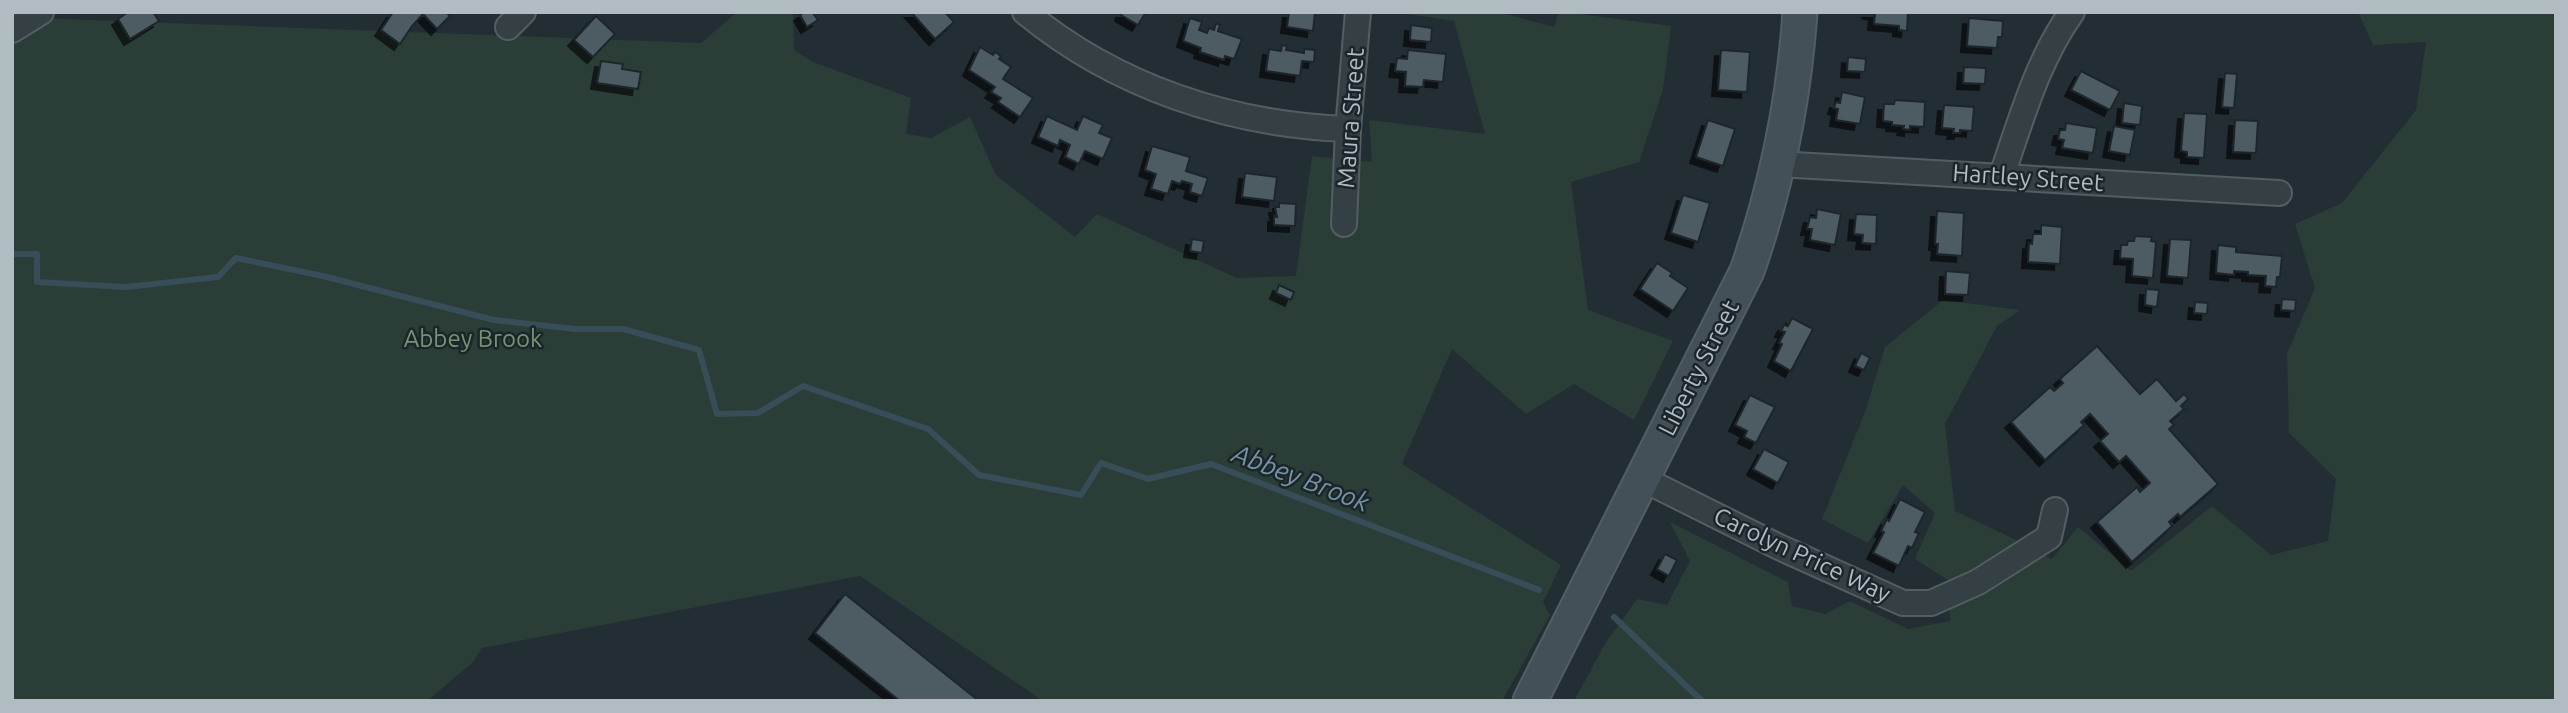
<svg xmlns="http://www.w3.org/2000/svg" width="2568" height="713" font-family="Ubuntu,sans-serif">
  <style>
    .green { fill: #2a3d37 }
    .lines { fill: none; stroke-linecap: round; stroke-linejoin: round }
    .stream { stroke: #374e59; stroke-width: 6 }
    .building { fill: #4e5b63; stroke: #1d272c; stroke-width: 2; filter: url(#shadow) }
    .street-casing { stroke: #535e63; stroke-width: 28 }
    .secondary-casing { stroke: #535e63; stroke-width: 37 }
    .street { stroke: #354045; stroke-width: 24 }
    .secondary { stroke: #445058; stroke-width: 33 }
    .labels { text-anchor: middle; stroke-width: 5; stroke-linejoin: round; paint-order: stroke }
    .street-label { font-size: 24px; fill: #b0bbc2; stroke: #1b252a }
    .park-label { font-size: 24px; fill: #729571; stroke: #1b252a }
    .water-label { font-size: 26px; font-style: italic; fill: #7393a2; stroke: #1b252a }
  </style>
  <defs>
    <filter id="shadow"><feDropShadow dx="-6" dy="6" stdDeviation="0" flood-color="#0009"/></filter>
  </defs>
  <rect width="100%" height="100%" fill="#222e34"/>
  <g class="green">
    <path d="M737 12H793L794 50 813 62 911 98 906 134 931 138 970 117 996 175 1075 237 1097 214 1237 278 1296 276 1312 156 1372 162 1369 120 1485 134 1454 21 1395 12H1498L1554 27 1559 12H1565L1671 26 1663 89 1639 162 1571 182 1588 310 1673 341 1634 420 1574 384 1526 414 1452 349 1402 464 1561 565 1543 602 1550 615 1502 701H1043L860 576 482 648 473 662 427 701H12V17L701 43Z"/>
    <path d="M2358 12H2556V701H1574L1606 642 1637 599 1667 605 1690 561 1670 522 1788 582 1792 606 1825 614 1850 601 1908 629 1950 621 1948 580 1915 559 1935 513 1903 485 1868 543 1822 519 1865 412 1885 347 1943 300 2020 310 1997 326 1945 424 1955 511 2010 537 2052 559 2078 527 2131 571 2212 506 2271 555 2328 541 2336 479 2289 433 2287 354 2315 288 2295 224 2342 203 2416 110 2426 42 2373 45Z"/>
  </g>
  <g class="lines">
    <g class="stream">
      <path d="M12 254H37V282L126 287 218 277 236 258 323 276 494 320 575 329H623L699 350 717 414 758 413 803 386 928 429 979 475 1081 495 1101 463 1148 479 1211 464 1539 590"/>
      <path d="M1614 617 1702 701"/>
    </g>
  </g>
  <g class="building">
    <path d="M128 12H153L159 21 130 39 118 19Z"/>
    <path d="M446 12 450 16 437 29 423 14 412 26 400 44 381 30 393 12Z"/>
    <path d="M804 12H812L818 20 807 27 800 15Z"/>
    <path d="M911 12H945L954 22 935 39Z"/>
    <path d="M1122 12H1146L1138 25 1121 15Z"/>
    <path d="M1289 12H1315L1313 31 1287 27Z"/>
    <path d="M1867 12H1908L1907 31 1899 30V26L1874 24 1875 14Z"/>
    <path d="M596 16 615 34 593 57 574 40Z"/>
    <path d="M1190 18 1202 22 1199 30 1207 33 1209 28 1214 30 1216 23 1220 25 1218 31 1242 39 1234 59 1225 56 1224 60 1200 52 1201 48 1183 41Z"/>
    <path d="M1969 18 2003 21 2002 37H1998L1997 48 1967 46Z"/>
    <path d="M1411 25 1432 28 1431 42 1410 40Z"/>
    <path d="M1282 45 1287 46 1286 50 1304 53V49L1315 50 1314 62 1302 61 1300 76 1266 71 1269 49 1281 51Z"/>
    <path d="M980 47 993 55 995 52 1001 56 999 59 1011 67 1003 79 1033 98 1020 117 998 102 1001 98 991 92 995 87 969 70Z"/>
    <path d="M1408 50 1446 54 1443 82 1424 80 1423 87 1405 86 1406 72 1395 71 1397 58 1407 59Z"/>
    <path d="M1721 50 1750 52 1747 92 1718 90Z"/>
    <path d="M1848 57 1866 59 1865 72 1847 71Z"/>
    <path d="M601 61 623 64 622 69 641 72 638 89 597 83Z"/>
    <path d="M1964 67 1986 68 1985 84 1963 83Z"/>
    <path d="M2081 71 2120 91 2110 110 2071 90Z"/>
    <path d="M2225 73 2237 74 2234 108 2222 107Z"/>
    <path d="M1842 92 1865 97 1860 124 1836 120 1838 109 1834 108 1836 102 1840 103Z"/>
    <path d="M1895 100 1925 102 1924 127 1910 126V130L1903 129 1904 126 1892 125V122L1883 121 1884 104H1894Z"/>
    <path d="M2124 103 2142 106 2140 125 2122 123Z"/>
    <path d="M1944 105 1974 107 1972 131 1960 130V133H1953L1954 129 1942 128Z"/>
    <path d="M2184 113 2207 114 2204 158 2187 157V152L2181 151Z"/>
    <path d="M1047 116 1077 130 1083 116 1103 125 1099 133 1112 138 1103 159 1085 151 1079 164 1065 157 1070 145 1060 140 1058 146 1038 137Z"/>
    <path d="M1708 120 1735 129 1723 166 1696 157Z"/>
    <path d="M2235 120 2258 121 2256 153 2233 152Z"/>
    <path d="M2066 123 2097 128 2093 153 2062 148 2064 140 2058 139 2060 130H2065Z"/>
    <path d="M2114 126 2135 130 2130 155 2109 151Z"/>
    <path d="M1152 146 1190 157 1186 171 1208 178 1202 196 1190 192 1192 184 1182 181 1180 184 1172 181 1168 194 1151 189 1156 174 1145 170Z"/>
    <path d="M1245 173 1277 177 1274 201 1242 197Z"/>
    <path d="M1683 195 1710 203 1698 242 1671 233Z"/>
    <path d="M1279 203 1296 204 1295 226 1274 225V216L1277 217 1275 207H1279Z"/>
    <path d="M1817 209 1841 214 1835 245 1810 240 1812 229H1807L1810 217 1816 218Z"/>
    <path d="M1937 211 1964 213 1962 256 1937 254 1938 244H1935Z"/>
    <path d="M1856 214 1877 215 1876 244 1862 243 1863 235 1854 234Z"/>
    <path d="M2041 225 2062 227 2060 264 2028 262 2029 243 2032 244 2033 234H2041Z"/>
    <path d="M2135 236 2152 237 2151 241 2156 242 2153 278 2132 276 2133 259 2120 258 2121 245H2127L2128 241H2134Z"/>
    <path d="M1192 239 1204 241 1202 253 1190 251Z"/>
    <path d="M2170 239 2191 240 2188 278 2167 276Z"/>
    <path d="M2218 245 2236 247V252L2282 256 2280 277H2277L2276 287 2265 286 2266 276 2248 275V272L2234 271V275L2216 273Z"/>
    <path d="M1657 263 1672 273 1670 276 1688 288 1673 311 1640 289Z"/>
    <path d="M1946 271 1970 273 1968 295 1945 294Z"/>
    <path d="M1279 285 1294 292 1291 300 1276 293Z"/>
    <path d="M2146 289 2159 290 2157 307 2145 305Z"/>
    <path d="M2282 299 2296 300 2295 311 2281 310Z"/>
    <path d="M2195 302 2208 303 2207 314 2194 313Z"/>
    <path d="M1792 318 1813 329 1791 371 1774 361 1782 344 1779 343 1785 332 1781 331 1784 325 1788 326Z"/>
    <path d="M2097 346 2140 394 2157 379 2176 401 2184 394 2188 399 2181 406 2184 409 2170 421 2174 425 2169 429 2218 484 2180 517 2178 514 2169 522 2172 526 2132 562 2097 522 2137 487 2140 492 2150 483 2126 456 2119 462 2100 441 2108 434 2090 414 2081 422 2084 425 2045 460 2011 422 2050 387 2054 391 2063 383 2060 379Z"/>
    <path d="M1861 353 1870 358 1864 370 1855 366Z"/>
    <path d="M1750 395 1775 407 1756 443 1744 437 1747 431 1735 425Z"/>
    <path d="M1764 449 1789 462 1778 483 1753 469Z"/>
    <path d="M1900 499 1925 512 1915 532 1919 533 1912 548 1908 546 1899 566 1873 553 1884 532 1881 531 1887 519 1889 521Z"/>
    <path d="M1665 554 1677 560 1669 576 1657 569Z"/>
    <path d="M845 594 979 701H900L815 633Z"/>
  </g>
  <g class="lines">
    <g class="street-casing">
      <g id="street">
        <path d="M1025 12C1116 87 1231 125 1348 129"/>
        <path d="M508 27 523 12"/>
        <path d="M12 30 41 12"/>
        <path d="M1777 164 2279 193"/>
        <path d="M2002 175C2021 120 2037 61 2072 12"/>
        <path d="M1344 224 1348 129 1358 12"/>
        <path d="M1643 479 1779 547 1903 603H1931L1978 582 2049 537 2055 510"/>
      </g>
    </g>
    <g class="secondary-casing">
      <path id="secondary" d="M1530 701 1747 271C1776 188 1794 100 1800 12"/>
    </g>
    <use href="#street" class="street"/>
    <use href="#secondary" class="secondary"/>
  </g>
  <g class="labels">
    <g class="street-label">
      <text transform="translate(1351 118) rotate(-86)" y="8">Maura Street</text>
      <text transform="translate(2028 178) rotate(4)" y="8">Hartley Street</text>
      <text transform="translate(1699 368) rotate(-63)" y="8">Liberty Street</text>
      <text transform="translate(1802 555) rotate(25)" y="8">Carolyn Price Way</text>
    </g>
    <g class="park-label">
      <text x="473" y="347">Abbey Brook</text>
    </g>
    <g class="water-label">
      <text transform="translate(1301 478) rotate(21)" y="9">Abbey Brook</text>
    </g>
  </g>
  <rect width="2568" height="713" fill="none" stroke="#b0bbc2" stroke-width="28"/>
</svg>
